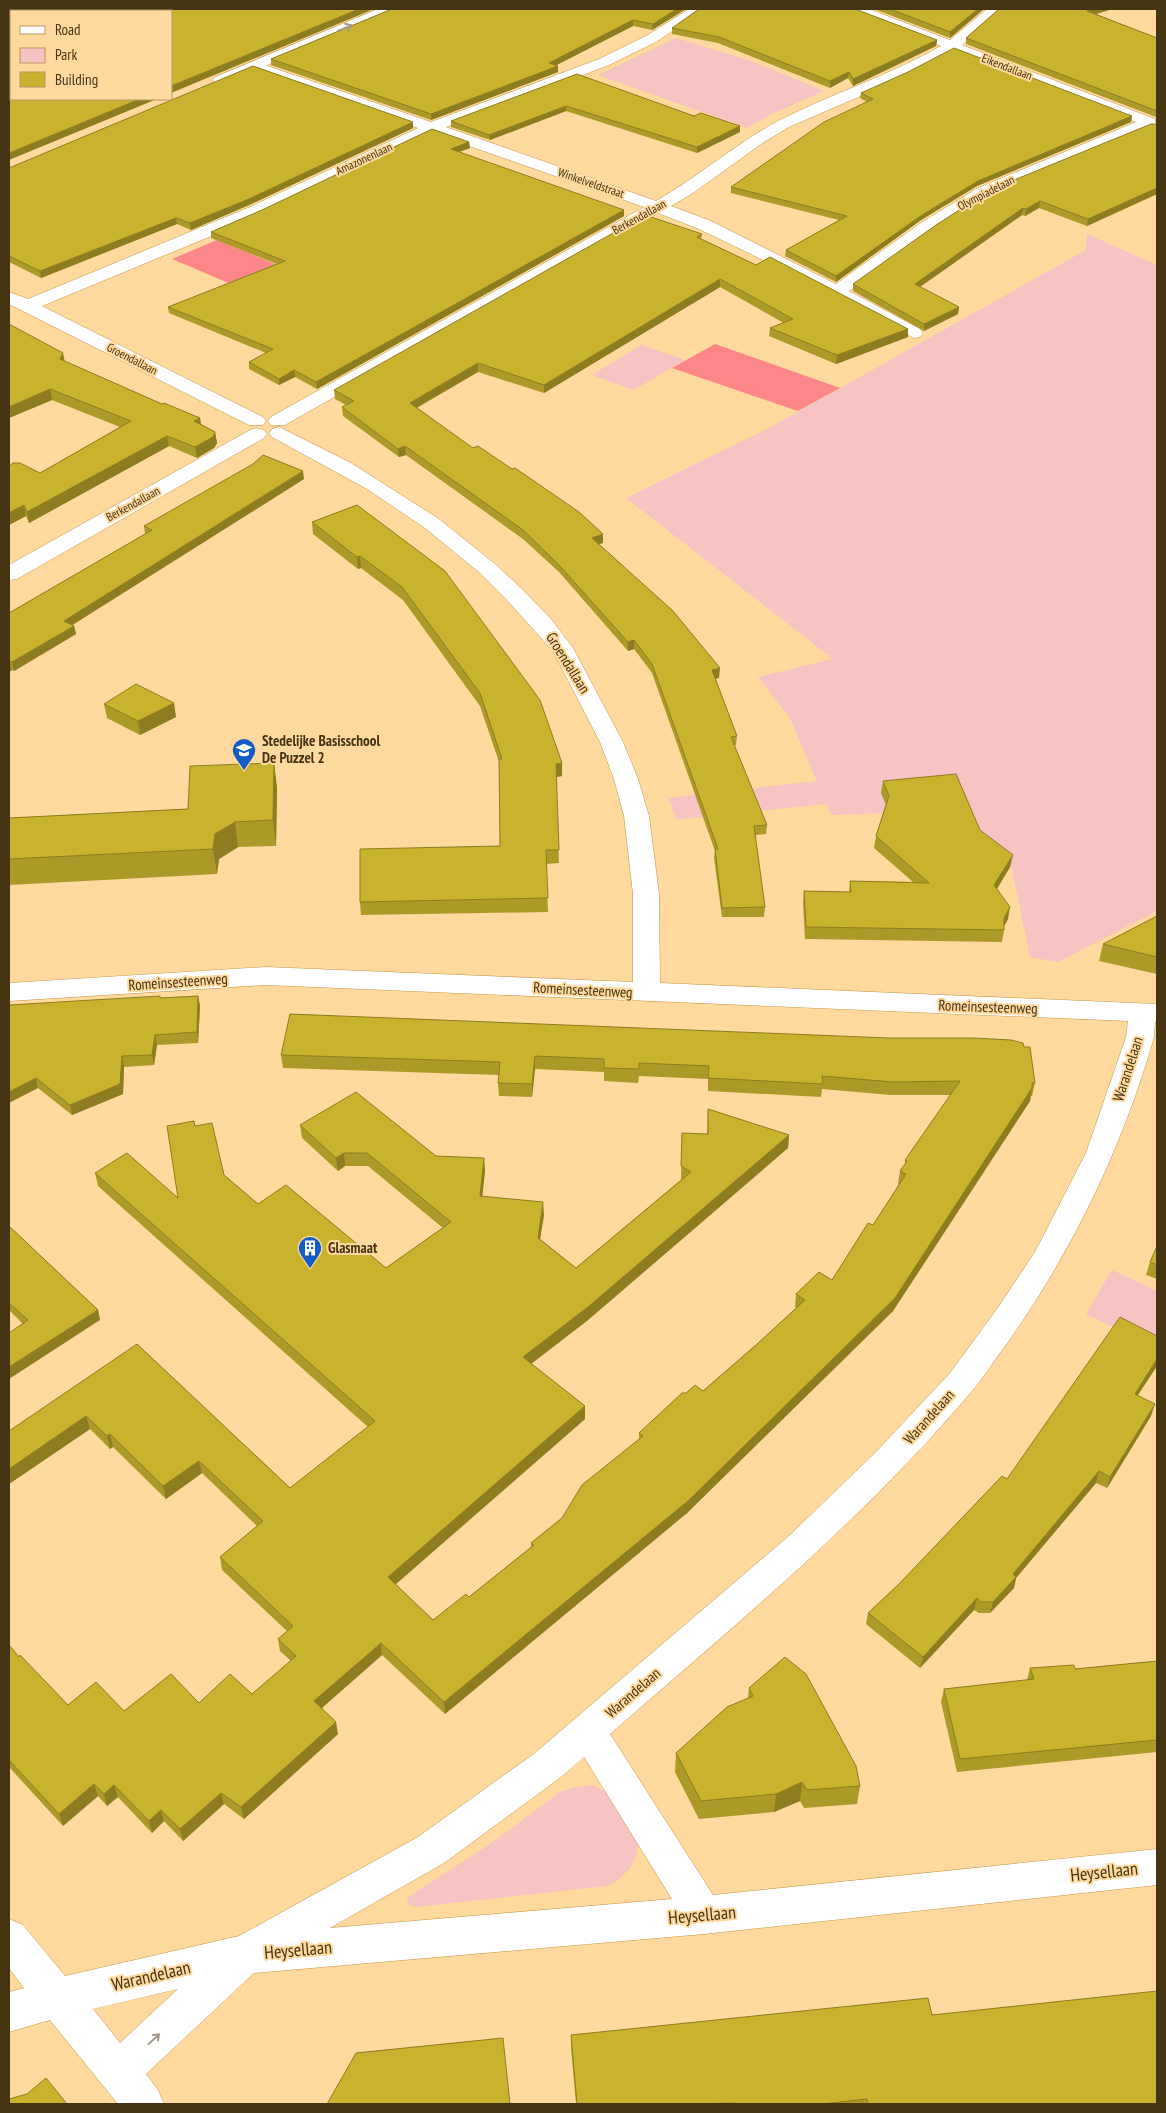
<svg xmlns="http://www.w3.org/2000/svg" width="1166" height="2113" font-family="'PT Sans Narrow',sans-serif">
  <style>
    .green { fill: #f6c4c3 }
    .forest { fill: #fd8689 }
    .lines { fill: none; stroke-linecap: round; stroke-linejoin: round }
    .street-casing { stroke: #c29649; stroke-width: 1 }
    .secondary-casing { stroke: #c29649; stroke-width: 1 }
    .street { fill: #fff; fill-rule: evenodd }
    .secondary { fill: #fff; fill-rule: evenodd }
    .wall { fill: #ad9927 }
    .shaded-wall { fill: #8d7d20 }
    .building { fill: #c9b22d; stroke: #8d7d20 }
    .oneway { stroke: #a29988 }
    .labels { text-anchor: middle; stroke-width: 4; stroke-linejoin: round; paint-order: stroke }
    .far-street-label { font-size: 12px; fill: #453312; stroke: #ffd99e }
    .street-label { font-size: 15px; fill: #453312; stroke: #ffd99e }
    .poi-label { font-size: 15px; font-weight: bold; fill: #453312; stroke: #ffd99e; text-anchor: start }
    .near-street-label { font-size: 18px; fill: #453312; stroke: #ffd99e }
  </style>
  <rect width="100%" height="100%" fill="#ffd99e"/>
  <g class="green">
    <path d="M676 38 751 61 824 91 774 113 747 128 598 75Z"/>
    <path d="M1087 234 1157 265V911L1058 962 1030 957 1012 869 940 811 832 815 826 804 676 820 669 798 817 781 790 718 758 677 833 659 626 498 769 428 1086 250Z"/>
    <path d="M641 345 685 360 634 390 592 375Z"/>
    <path d="M1112 1270 1157 1291V1349L1086 1314Z"/>
    <path d="M593 1785 613 1796 638 1844C636 1866 625 1877 607 1886L416 1907 408 1904 407 1898 410 1896 490 1844 560 1792 575 1787Z"/>
  </g>
  <g class="forest">
    <path d="M217 240 312 279 257 295 172 259Z"/>
    <path d="M715 344 840 388 798 411 672 368Z"/>
  </g>
  <g class="lines">
    <g class="street-casing">
      <g id="street">
        <path d="M689 9H705L656 42 609 65 446 127 656 201C698 177 735 144 778 121 831 94 888 76 941 46L852 12 850 9H869L950 40 987 9H1002L962 45 1155 119 1157 130 1150 128 990 194 934 230 849 291 920 329 923 333 920 337 914 338 788 272 699 229 658 213 285 425H271L268 421 271 417 644 207 432 133 262 215 42 306 263 417 266 421 263 425H249L9 304V292L28 299 250 207 418 128 249 69 247 66 249 63H259L431 122 599 59 646 36ZM953 51 1136 122 978 188 922 222 836 284 711 221 671 206 693 193 764 142 789 127 907 76Z"/>
        <path d="M279 427 351 463 439 519 495 564 522 589 551 619 573 648 623 742 638 779 649 816 659 894 660 983 1157 1004V1022H1155L1154 1037C1122 1149 1071 1254 1003 1349 992 1363 983 1379 971 1392 864 1519 735 1625 610 1734L713 1895 1157 1849V1885L704 1934 254 1973 146 2074 158 2090 164 2104H118L50 2020 9 2032V1992L24 1988 9 1968V1919L23 1925 65 1976 239 1936 418 1837 535 1753 790 1535 877 1451 950 1373 997 1309 1035 1252 1086 1153 1126 1037 1128 1021 266 985 9 1001V983L266 967 633 982V894L624 816 614 779 600 742 553 651 506 599 480 573 425 528 367 489 272 437 269 433 272 429ZM584 1757 672 1899 330 1928 444 1863 561 1777ZM178 1989 120 2043 93 2009Z"/>
        <path d="M257 428 264 430 267 434 264 438 17 579 9 580V565L250 430Z"/>
      </g>
    </g>
    <g class="secondary-casing">
      <path id="secondary" d="M378 9H396L394 12 225 83H215L213 80 215 77Z"/>
    </g>
    <use href="#street" class="street"/>
    <use href="#secondary" class="secondary"/>
  </g>
  <g class="wall">
    <path d="M392 9H686L652 30 633 26 556 65 558 72 431 120 271 65V59Z"/>
    <path d="M874 9H984L950 38Z"/>
    <path d="M999 9H1112L1096 14 1157 38V194L1087 226 1039 208 1025 216 1022 215 920 287 959 307 958 314 924 331 853 291V284L1157 124 1156 117 966 44V38Z"/>
    <path d="M672 28 937 40 936 46 853 86 848 78 830 88 718 43 672 34Z"/>
    <path d="M577 74 694 116 740 132 697 153 566 111 490 140 451 127V121Z"/>
    <path d="M861 93 1132 116 1131 122 977 186 921 220 836 282 785 256 786 250 839 220 731 193V187L867 102 860 98Z"/>
    <path d="M413 128 249 205 191 230 177 224 41 278 9 262V168Z"/>
    <path d="M469 142 470 148 459 152 624 210V216L317 389 295 377 279 385 249 369V362L266 353 169 313 168 307 277 264 211 238V232Z"/>
    <path d="M702 234 701 239 756 265 908 329V337L836 364 769 336 770 328 784 323 720 287 544 393 478 372 417 408 603 543 599 544 719 678 715 679 737 736 736 745 734 746 767 825 766 834 755 835 765 907 764 917H722L714 858 715 851 652 673 634 649 628 651 559 572 523 539 406 455 399 457 343 416 342 407 346 405 335 399 334 390Z"/>
    <path d="M64 361 162 404 200 418 201 424 215 432 217 443 214 448 197 458 169 446 29 523 26 516 9 525V466L40 473 120 427 52 400 9 418Z"/>
    <path d="M304 479 72 625 74 626 76 634 14 671 12 670 9 672V613L145 534 144 526Z"/>
    <path d="M357 505 562 763V776L556 777 559 863 546 864 548 912 361 915 360 902 500 846 499 762 480 706 403 600 361 568 358 569 313 534 312 522Z"/>
    <path d="M104 704 176 717 140 735 107 718Z"/>
    <path d="M274 763 277 788 276 846 238 847 219 859 217 874 9 885V818L188 809Z"/>
    <path d="M883 781 980 830 1010 867 997 889 1008 919 1004 926V930L1002 942 805 939 803 903 804 891 849 892 850 881 913 882 874 848 876 836 886 805 881 793Z"/>
    <path d="M1157 916V974L1099 961 1103 944Z"/>
    <path d="M198 996 200 1006 198 1043 157 1045 154 1065 124 1067 123 1094 72 1115 38 1088 9 1005Z"/>
    <path d="M290 1014 1035 1083 1032 1096H1031L1030 1101 893 1311 687 1513 445 1714 382 1655 322 1708 338 1734 244 1819 224 1804 183 1841 164 1821 152 1833 118 1797 107 1806 98 1796 63 1826 9 1767V1645L19 1657 68 1705 124 1711 199 1703 252 1694 291 1661 280 1651 278 1639 287 1631 222 1570 220 1557 257 1526 202 1473 166 1499 113 1447 110 1449 90 1429 9 1484 137 1344 290 1488 368 1427 98 1186 95 1173 178 1198 195 1126 224 1175 258 1204 386 1268 443 1228 368 1166H345L338 1171 302 1138 300 1125 436 1156 484 1158 485 1171 482 1196 544 1215 540 1239 576 1268 682 1179H681L682 1133 707 1134 708 1109 789 1135 788 1148 588 1320 531 1364 585 1406V1419L395 1585 433 1620 469 1597 531 1547V1543L562 1518 639 1439V1433L703 1391 756 1345 797 1308 795 1307 796 1294 832 1280 873 1225 899 1185 898 1184 900 1171 905 1165V1160L951 1095H891L822 1089 821 1097 708 1091V1079L639 1076 638 1083 604 1081V1072L535 1069 532 1097 499 1096 498 1083 499 1075 283 1068 281 1055Z"/>
    <path d="M9 1226 98 1310 100 1320 23 1324 9 1310Z"/>
    <path d="M1157 1246V1279L1146 1275 1150 1262Z"/>
    <path d="M1157 1336V1366L1138 1395 1151 1416 1107 1488 1096 1483 1016 1578 1014 1588 990 1613H979L974 1610 920 1668 866 1624 868 1613 898 1585 1007 1479Z"/>
    <path d="M1157 1661V1752L957 1772 941 1702 944 1689 1027 1680 1030 1668 1075 1669Z"/>
    <path d="M749 1688 860 1786 857 1804 804 1808 800 1801 774 1812 699 1819 675 1772 676 1753 748 1698Z"/>
    <path d="M932 2015 1157 2104H576L571 2047V2035Z"/>
  </g>
  <g class="shaded-wall">
    <path d="M359 9H374L171 93V86Z"/>
    <path d="M677 9H686L652 30 653 24Z"/>
    <path d="M978 9H984L950 38V32Z"/>
    <path d="M1094 9H1112L1087 17V11Z"/>
    <path d="M633 20V26L549 69V63Z"/>
    <path d="M10 28 11 34 9 35V29Z"/>
    <path d="M937 40 936 46 853 86V79Z"/>
    <path d="M558 66V72L431 120V114Z"/>
    <path d="M849 72 848 78 830 88V81Z"/>
    <path d="M140 99H157L9 160V153Z"/>
    <path d="M566 106V111L490 140 489 135Z"/>
    <path d="M1132 116 1131 122 977 186 921 220 836 282V276L922 215 978 181Z"/>
    <path d="M413 122V128L249 205 191 230 190 223Z"/>
    <path d="M740 126V132L697 153V147Z"/>
    <path d="M469 142 470 148 451 155V149Z"/>
    <path d="M1157 188V194L1087 226 1088 219Z"/>
    <path d="M1040 201 1039 208 1025 216 1026 209Z"/>
    <path d="M1023 208 1022 215 914 291 915 284Z"/>
    <path d="M624 210V216L317 389 316 382Z"/>
    <path d="M176 218 177 224 41 278 40 271Z"/>
    <path d="M720 279V287L544 393V385Z"/>
    <path d="M959 307 958 314 924 331V324Z"/>
    <path d="M908 329V337L836 364 837 355Z"/>
    <path d="M63 353 65 363 60 359Z"/>
    <path d="M478 363V372L410 411V403Z"/>
    <path d="M294 370 295 377 279 385V379Z"/>
    <path d="M50 389 52 400 9 418V407Z"/>
    <path d="M200 418 201 428 194 421Z"/>
    <path d="M215 432 217 443 214 448 197 458 195 447Z"/>
    <path d="M167 436 169 446 29 523 27 512Z"/>
    <path d="M405 446 406 455 399 457 398 449Z"/>
    <path d="M303 471 304 479 66 629 64 621Z"/>
    <path d="M24 505 26 516 9 525V513Z"/>
    <path d="M603 534V543L592 546V538Z"/>
    <path d="M360 556 361 568 358 569 357 557Z"/>
    <path d="M74 626 76 634 14 671 12 662Z"/>
    <path d="M634 640V649L628 651V642Z"/>
    <path d="M10 661 12 670 9 672V662Z"/>
    <path d="M720 668 719 678 711 679 712 670Z"/>
    <path d="M174 703 176 717 140 735 138 721Z"/>
    <path d="M274 763 277 788 276 846 273 820Z"/>
    <path d="M562 763V776L556 777V764Z"/>
    <path d="M235 822 238 847 219 859 217 874 213 849 215 834Z"/>
    <path d="M1013 855 1010 867 992 897 994 885Z"/>
    <path d="M1010 907 1008 919 1002 930 1004 918Z"/>
    <path d="M198 996 200 1006 198 1043 197 1032Z"/>
    <path d="M155 1035 157 1045 154 1065 152 1055Z"/>
    <path d="M122 1056 124 1067 123 1094 72 1115 70 1105Z"/>
    <path d="M535 1056V1069L532 1097V1084Z"/>
    <path d="M36 1078 38 1088 9 1103V1092Z"/>
    <path d="M1032 1088 1030 1101 893 1311 687 1513 445 1714 444 1702Z"/>
    <path d="M789 1135 788 1148 588 1320 523 1370V1357Z"/>
    <path d="M344 1153 345 1166 338 1171 336 1158Z"/>
    <path d="M484 1158 485 1171 481 1209 480 1196Z"/>
    <path d="M543 1202 544 1215 538 1251V1238Z"/>
    <path d="M98 1310 100 1320 9 1379V1367Z"/>
    <path d="M1157 1359V1366L1131 1405 1135 1394Z"/>
    <path d="M1155 1404 1151 1416 1107 1488 1110 1477Z"/>
    <path d="M585 1406V1419L389 1590 388 1577Z"/>
    <path d="M86 1416 90 1429 9 1484V1469Z"/>
    <path d="M110 1434 113 1447 110 1449 107 1436Z"/>
    <path d="M199 1461 202 1473 166 1499 163 1486Z"/>
    <path d="M1099 1471 1096 1483 1016 1578 1014 1588 990 1613 993 1602 1013 1574Z"/>
    <path d="M977 1598 974 1610 920 1668 923 1657Z"/>
    <path d="M381 1643 382 1655 316 1713 314 1701Z"/>
    <path d="M336 1722 338 1734 244 1819 241 1807Z"/>
    <path d="M802 1782 800 1801 774 1812 776 1794Z"/>
    <path d="M94 1784 98 1796 63 1826 59 1814Z"/>
    <path d="M114 1785 118 1797 107 1806 104 1794Z"/>
    <path d="M221 1793 224 1804 183 1841 180 1829Z"/>
    <path d="M161 1810 164 1821 152 1833 149 1821Z"/>
  </g>
  <g class="building">
    <path d="M12 9H359L171 86V11H11V36L10 28 9 29V10H11Z"/>
    <path d="M392 9H677L653 24 633 20 549 63 558 66 431 114 271 59Z"/>
    <path d="M699 9H855L937 40 853 79 849 72 830 81 719 37 672 28Z"/>
    <path d="M890 9H978L950 32Z"/>
    <path d="M999 9H1094L1087 11 1157 38V113V111L966 38Z"/>
    <path d="M11 39V99H140L9 153V40Z"/>
    <path d="M954 48 1132 116 978 181 922 215 836 276 786 250 847 216 731 187 824 122 873 99 861 93 908 72Z"/>
    <path d="M253 66 413 122 249 199 190 223 176 218 40 271 9 256V168Z"/>
    <path d="M577 74 694 116 701 113 740 126 697 147 566 106 489 135 451 121Z"/>
    <path d="M1151 124H1157V188L1088 219 1040 201 1026 209 1023 208 915 284 959 307 924 324 853 284 936 225 992 189Z"/>
    <path d="M432 129 469 142 451 149 624 210 316 382 294 370 279 379 249 362 273 349 168 307 285 261 211 232 262 210Z"/>
    <path d="M645 215 702 234 697 237 756 265 770 257 908 329 837 355 770 328 793 319 720 279 544 385 478 363 410 403 473 448 478 446 512 469 515 468 579 512 603 534 592 538 673 611 720 668 712 670 737 736 731 737 767 825 754 826 765 907 722 908 715 849H718L652 664 634 640 628 642 558 564 523 530 405 446 398 449 342 407 354 401 334 390Z"/>
    <path d="M9 324 63 353 60 359 162 404 164 403 200 418 194 421 215 432 213 437 195 447 167 436 27 512 24 505 9 513V466L13 463H20L40 473 131 421 50 389 9 407Z"/>
    <path d="M263 455 303 471 64 621 74 626 12 662 10 661 9 662V613L152 530 144 526 253 464Z"/>
    <path d="M357 505 445 571 540 700 562 763 556 764 559 850H546L548 898 360 902V849L500 846 499 759H502L480 693 402 587 360 556 357 557 312 522Z"/>
    <path d="M136 684 174 703 138 721 104 704Z"/>
    <path d="M274 763 273 820 235 822 215 834 213 849 9 859V818L188 809 190 766Z"/>
    <path d="M956 774 980 830 1013 855 994 885 1010 907 1004 918V930L806 927 804 891 851 892 850 881 929 883 876 836 889 796 883 781Z"/>
    <path d="M1157 916V957L1103 944Z"/>
    <path d="M160 996V998L198 996 197 1032 155 1035 152 1055 122 1056 120 1084 70 1105 36 1078 9 1092V1005Z"/>
    <path d="M290 1014 889 1038H974L1011 1040 1023 1043 1024 1047H1030L1035 1083H1032V1088L895 1298 688 1501 444 1702 381 1643 314 1701 336 1722 241 1807 221 1793 180 1829 161 1810 149 1821 114 1785 104 1794 94 1784 59 1814 9 1760V1645L19 1657 20 1655 68 1705 96 1682 124 1711 171 1674 199 1703 230 1674 252 1694 296 1656 278 1639 293 1626 220 1557 263 1521 199 1461 163 1486 110 1434 107 1436 86 1416 9 1469V1431L137 1344 290 1488 375 1421 95 1173 127 1153 178 1198 167 1126 194 1121 195 1126 212 1123 224 1175 258 1204 286 1185 386 1268 451 1222 367 1153H344L336 1158 300 1125 356 1092 436 1156 484 1158 480 1196 543 1202 538 1238 576 1268 691 1172 681 1166 682 1133 708 1134V1109L789 1135 588 1307 523 1357 585 1406 388 1577 433 1620 466 1594 469 1597 534 1545 531 1543 562 1518 582 1485 643 1436 639 1433 682 1393H686L695 1385 703 1391 756 1345 805 1300 796 1294 819 1272 832 1280 868 1223 873 1225 906 1174 900 1171 907 1161 905 1160 960 1081 893 1082 822 1076 823 1084 708 1078 709 1066 639 1063V1069L604 1068V1059L535 1056 532 1084 498 1083 500 1062 281 1055Z"/>
    <path d="M9 1226 98 1310 9 1367V1333L28 1320 9 1303Z"/>
    <path d="M1157 1246V1265L1150 1262Z"/>
    <path d="M1120 1317 1157 1336V1359L1135 1394 1155 1404 1110 1477 1099 1471 1013 1574 1016 1577 993 1602H981L977 1598 923 1657 868 1613 898 1585 1002 1476 1007 1479Z"/>
    <path d="M785 1657 806 1674 856 1766 860 1786 807 1790 802 1782 776 1794 701 1801 676 1753 727 1707 753 1696 749 1688Z"/>
    <path d="M1157 1661V1740L960 1759 944 1689 1034 1679 1030 1668 1074 1665 1075 1669Z"/>
    <path d="M1157 1991V2104H868L867 2099 822 2104H735V2103L696 2104H577L571 2035 928 1998 932 2015Z"/>
    <path d="M503 2038 510 2104H327L356 2053Z"/>
    <path d="M46 2078 67 2104H9V2099L27 2094Z"/>
  </g>
  <defs><path id="oneway-shaft" d="M-6 0H5M1.5-3L5.5 0L1.5 3" fill="none" stroke-width="1.6" stroke-linecap="round" stroke-linejoin="round" transform="scale(1.25)"/></defs>
  <g class="oneway">
    <use href="#oneway-shaft" transform="translate(345 28) rotate(-23)"/>
    <use href="#oneway-shaft" transform="translate(154 2039) rotate(-43)"/>
  </g>
  <defs>
    <g id="school-pin" transform="scale(1.25)"><path d="M0 17L-7.5 6A9.5 9.5 0 1 1 7.5 6Z" fill="#145dc7" stroke="#ffd99e"/><path d="M0-5L7-2L0 1L-7-2ZM-4 1L0 2.5L4 1V4Q0 6-4 4Z" fill="#fff"/></g>
    <g id="building-pin" transform="scale(1.25)"><path d="M0 17L-7.5 6A9.5 9.5 0 1 1 7.5 6Z" fill="#145dc7" stroke="#ffd99e"/><path d="M-4-6H4V6H1V3H-1V6H-4ZM-2.5-4.3h1.7v1.8h-1.7ZM.8-4.3h1.7v1.8H.8ZM-2.5-1h1.7V.8h-1.7ZM.8-1h1.7V.8H.8Z" fill="#fff"/></g>
  </defs>
  <g fill-rule="evenodd">
    <use href="#school-pin" x="244" y="750"/>
    <use href="#building-pin" x="310" y="1248"/>
  </g>
  <g class="labels">
    <g class="far-street-label">
      <text transform="translate(1007 67) rotate(21)" y="4">Eikendallaan</text>
      <text transform="translate(364 159) rotate(-25)" y="4">Amazonenlaan</text>
      <text transform="translate(591 183) rotate(19)" y="4">Winkelveldstraat</text>
      <text transform="translate(986 193) rotate(-27)" y="4">Olympiadelaan</text>
      <text transform="translate(639 217) rotate(-29)" y="4">Berkendallaan</text>
      <text transform="translate(132 359) rotate(27)" y="4">Groendallaan</text>
      <text transform="translate(133 504) rotate(-29)" y="4">Berkendallaan</text>
    </g>
    <g class="street-label">
      <text transform="translate(568 663) rotate(58)" y="5">Groendallaan</text>
      <text transform="translate(178 982) rotate(-4)" y="5">Romeinsesteenweg</text>
      <text transform="translate(583 990) rotate(3)" y="5">Romeinsesteenweg</text>
      <text transform="translate(988 1007) rotate(2)" y="5">Romeinsesteenweg</text>
      <text transform="translate(1128 1069) rotate(-72)" y="5">Warandelaan</text>
      <text transform="translate(929 1417) rotate(-48)" y="5">Warandelaan</text>
      <text transform="translate(633 1693) rotate(-41)" y="5">Warandelaan</text>
    </g>
    <g class="poi-label">
      <text x="262" y="746">Stedelijke Basisschool<tspan x="262" dy="17">De Puzzel 2</tspan></text>
      <text x="328" y="1253">Glasmaat</text>
    </g>
    <g class="near-street-label">
      <text transform="translate(1104 1872) rotate(-6)" y="6">Heysellaan</text>
      <text transform="translate(702 1915) rotate(-5)" y="6">Heysellaan</text>
      <text transform="translate(298 1950) rotate(-5)" y="6">Heysellaan</text>
      <text transform="translate(151 1976) rotate(-13)" y="6">Warandelaan</text>
    </g>
  </g>
  <rect width="1166" height="2113" fill="none" stroke="#453312" stroke-width="20"/>
  <rect x="10" y="10" width="162" height="90" fill="#ffd99e" stroke="#b59766"/>
  <rect x="20" y="26" width="25" height="8" fill="#ffffff" stroke="#b59766"/>
  <text x="55" y="35" font-size="15" fill="#453312">Road</text>
  <rect x="20" y="48" width="25" height="15" fill="#f6c4c3" stroke="#b59766"/>
  <text x="55" y="60" font-size="15" fill="#453312">Park</text>
  <rect x="20" y="72" width="25" height="15" fill="#c9b22d" stroke="#b59766"/>
  <text x="55" y="85" font-size="15" fill="#453312">Building</text>
</svg>
